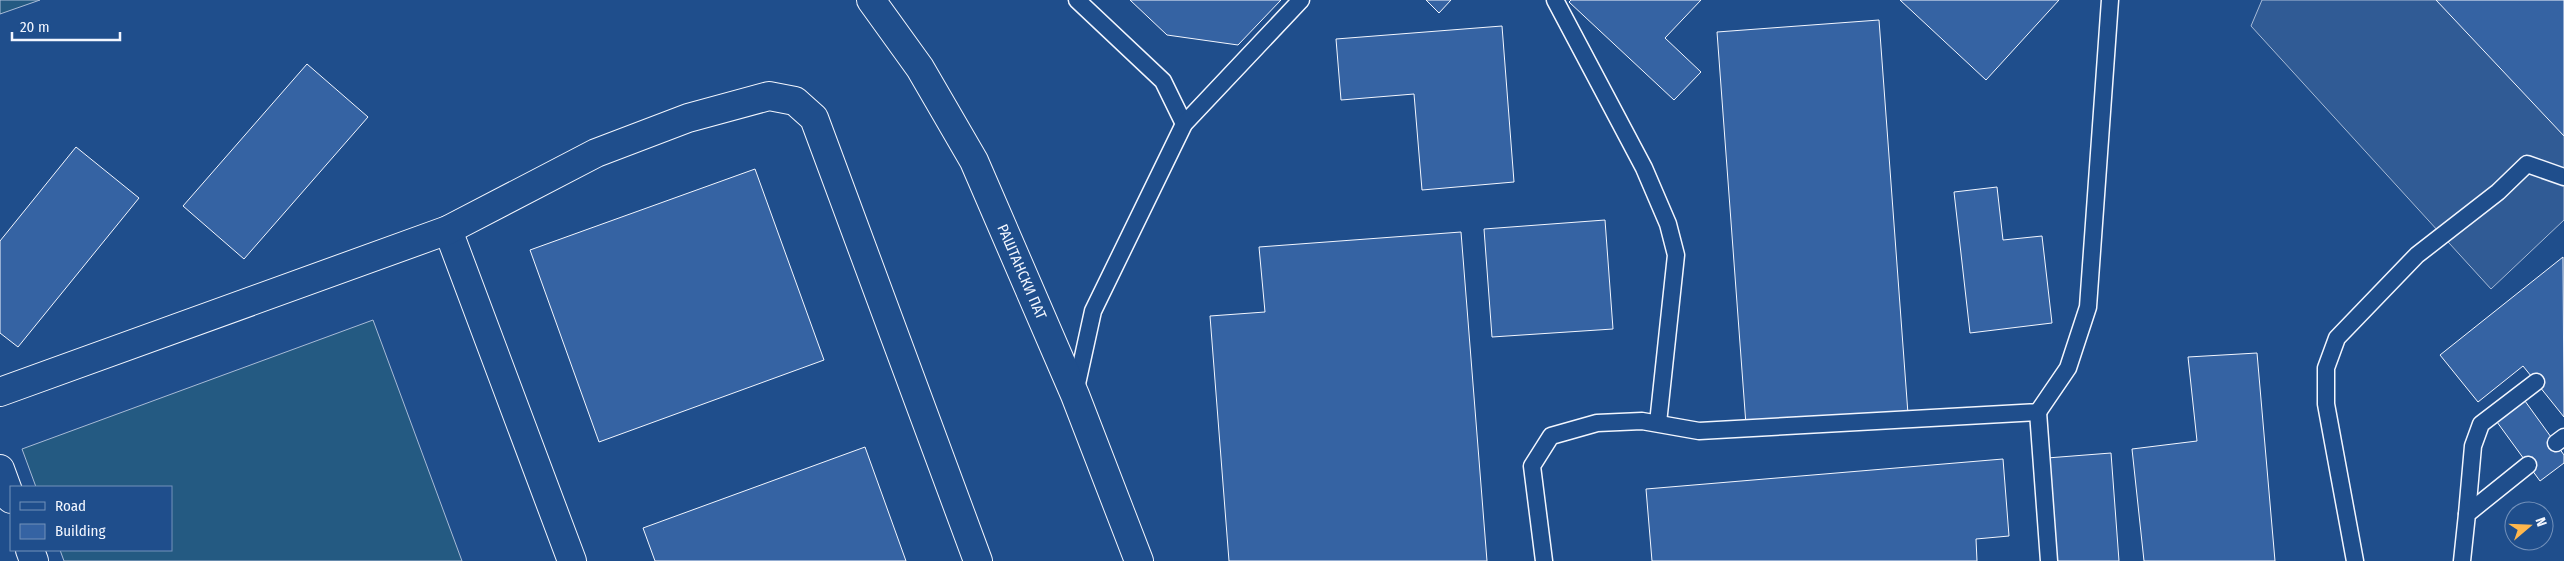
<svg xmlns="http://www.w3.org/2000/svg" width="2564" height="561" font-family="'Fira Sans Condensed',sans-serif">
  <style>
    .garden { fill: #245a82; stroke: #a8bbd7 }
    .parking { fill: #305b95; stroke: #a8bbd7 }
    .building { fill: #3563a3; stroke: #f2f6ff }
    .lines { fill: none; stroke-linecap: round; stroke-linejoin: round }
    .service-casing { stroke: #f2f6ff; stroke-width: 19 }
    .minor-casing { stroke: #f2f6ff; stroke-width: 30 }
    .tertiary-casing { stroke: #f2f6ff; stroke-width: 30 }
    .service { stroke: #1f4e8c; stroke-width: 16 }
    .minor { stroke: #1f4e8c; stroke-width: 28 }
    .tertiary { stroke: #1f4e8c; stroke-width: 28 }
    .labels { text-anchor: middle; stroke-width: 4; stroke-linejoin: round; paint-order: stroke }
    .street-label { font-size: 15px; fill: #f2f6ff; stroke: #1f4e8c }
  </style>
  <rect width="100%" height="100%" fill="#1f4e8c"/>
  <g class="garden">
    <path d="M0 0H40L0 14Z"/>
    <path d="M373 320 462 561H64L60 550H171V487H36L22 449Z"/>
  </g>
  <path class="parking" d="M2262 0H2489L2564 79V220L2491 289 2251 26Z"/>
  <g class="building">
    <path d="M1130 0H1281L1238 45 1167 35Z"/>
    <path d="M1426 0H1451L1439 13Z"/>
    <path d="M1571 0H1701L1665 38 1701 72 1674 100 1569 2Z"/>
    <path d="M1900 0H2059L1986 80Z"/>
    <path d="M2436 0H2564V136Z"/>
    <path d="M1879 20 1908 414 1746 425 1717 32Z"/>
    <path d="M1502 26 1514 182 1422 190 1414 94 1341 100 1336 39Z"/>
    <path d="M307 64 368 117 244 259 183 206Z"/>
    <path d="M76 147 139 198 18 347 0 333V241Z"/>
    <path d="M755 169 824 360 599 442 530 250Z"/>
    <path d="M1997 187 2003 240 2042 236 2052 323 1970 333 1954 192Z"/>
    <path d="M1605 220 1613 329 1492 337 1484 229Z"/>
    <path d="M1461 232 1487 561H1229L1210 316 1265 312 1259 247Z"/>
    <path d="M2563 257 2564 417 2523 366 2478 402 2440 355Z"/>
    <path d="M2257 353 2275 561H2144L2132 449 2197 441 2188 357Z"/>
    <path d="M2525 401 2564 455V463L2540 481 2497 422Z"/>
    <path d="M865 447 906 561H655L643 528Z"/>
    <path d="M2111 453 2119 561H2055L2047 458Z"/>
    <path d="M2003 459 2009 536 1976 539 1977 561H1652L1646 489Z"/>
  </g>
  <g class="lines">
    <g class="service-casing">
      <g id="service">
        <path d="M1077 0 1163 81 1184 124"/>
        <path d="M1555 0 1644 168 1668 224 1676 255 1658 423"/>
        <path d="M1075 393 1093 311 1184 124 1301 0"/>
        <path d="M2038 412 2049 561"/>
        <path d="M2556 443 2564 437"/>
        <path d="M2467 514 2473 446 2481 424 2536 382"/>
        <path d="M1544 561 1532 466 1551 436 1597 423 1642 421 1699 431 2038 412 2068 368 2088 307 2110 0"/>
        <path d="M2355 561 2326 404V368L2337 338 2417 255 2498 192 2527 164 2564 177"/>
        <path d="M2462 561 2467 514 2528 465"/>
      </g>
    </g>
    <g class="minor-casing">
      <g id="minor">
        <path d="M448 230 572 561"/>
        <path d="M0 392 448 230 596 153 688 118 769 96 795 101 814 118 978 561"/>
        <path d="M0 469 11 499"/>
        <path d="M30 550 34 561"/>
      </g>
    </g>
    <g class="tertiary-casing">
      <g id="tertiary">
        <path id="s1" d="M871 0 920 68 974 161 1075 395 1139 561"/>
      </g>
    </g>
    <use href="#service" class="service"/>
    <use href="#minor" class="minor"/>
    <use href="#tertiary" class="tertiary"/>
  </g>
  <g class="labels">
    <g class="street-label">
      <text dy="5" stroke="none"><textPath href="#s1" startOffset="312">РАШТАНСКИ ПАТ</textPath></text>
    </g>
  </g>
  <rect x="10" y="486" width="162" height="65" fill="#1f4e8c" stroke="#7391ba"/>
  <rect x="20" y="502" width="25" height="8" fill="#1f4e8c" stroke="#7391ba"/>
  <text x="55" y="511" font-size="15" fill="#f2f6ff">Road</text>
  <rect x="20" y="524" width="25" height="15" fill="#3563a3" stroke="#7391ba"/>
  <text x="55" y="536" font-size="15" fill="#f2f6ff">Building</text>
  <g transform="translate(2529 526) rotate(71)"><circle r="24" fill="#1f4e8c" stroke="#7391ba"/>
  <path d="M0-4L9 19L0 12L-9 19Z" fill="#ffb74d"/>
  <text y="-8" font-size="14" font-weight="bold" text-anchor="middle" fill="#f2f6ff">N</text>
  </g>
  <path d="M12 32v8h108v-8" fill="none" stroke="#f2f6ff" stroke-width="2.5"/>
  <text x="20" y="32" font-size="15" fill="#f2f6ff" stroke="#1f4e8c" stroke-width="4" paint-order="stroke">20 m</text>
</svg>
